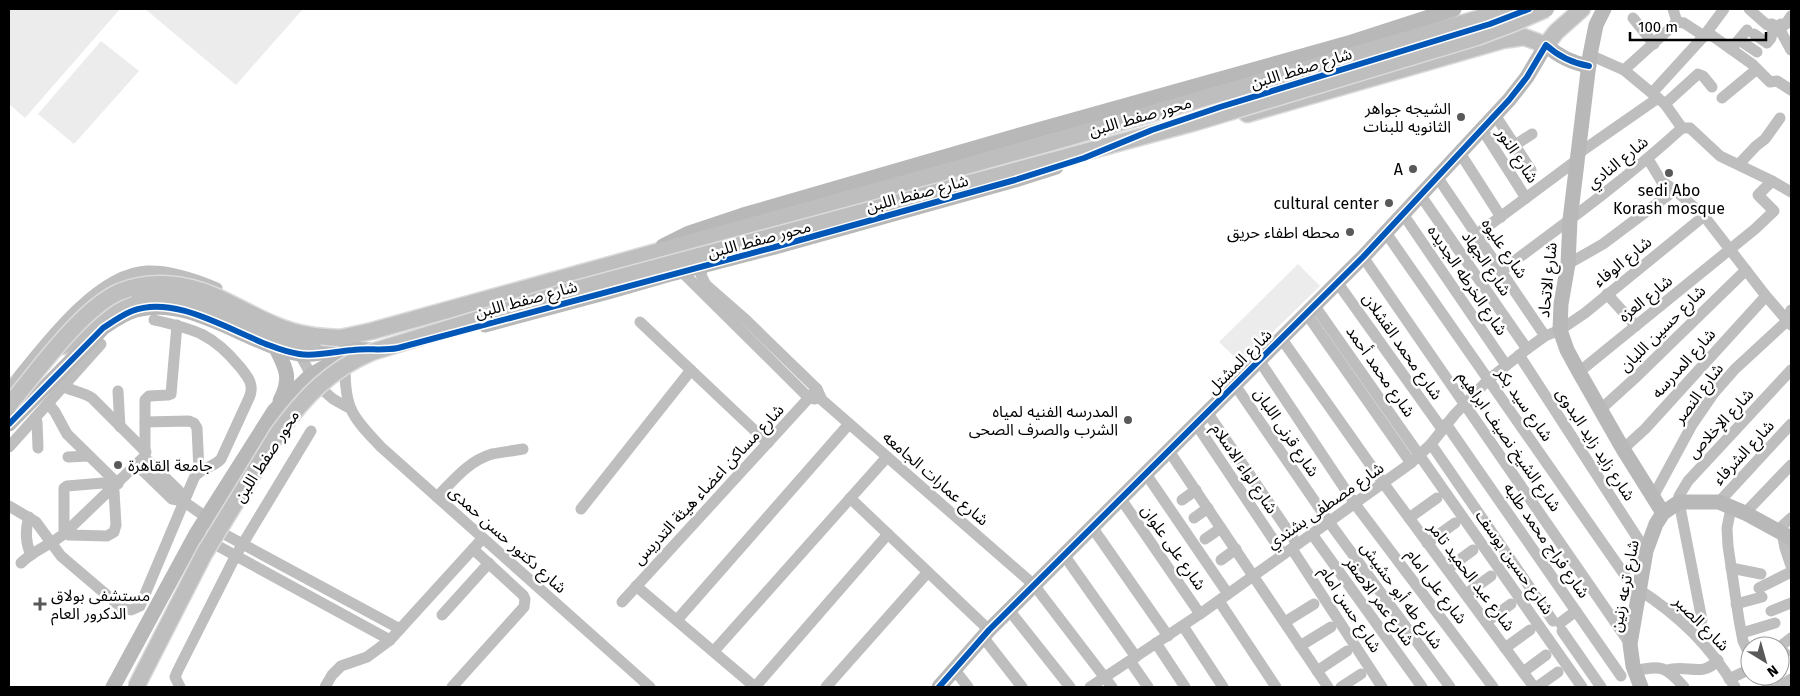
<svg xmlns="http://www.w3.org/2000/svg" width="1800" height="696" font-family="'Fira Sans','Noto Sans Arabic',sans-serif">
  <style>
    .green { fill: #ececec }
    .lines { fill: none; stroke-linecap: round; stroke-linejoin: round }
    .primary-casing { stroke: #dbdbdb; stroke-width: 19 }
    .street { stroke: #bebebe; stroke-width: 11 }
    .secondary { stroke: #b8b8b8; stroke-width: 15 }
    .primary { stroke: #bebebe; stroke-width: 16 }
    .primary-bridge-casing { stroke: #dbdbdb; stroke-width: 19; stroke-linecap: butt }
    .primary-bridge { stroke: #bebebe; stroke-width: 16 }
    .cycleway-casing { stroke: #fff; stroke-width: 9 }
    .cycleway { stroke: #0057b8; stroke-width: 6 }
    .poi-dot { fill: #595959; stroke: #fff; stroke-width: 2 }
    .labels { text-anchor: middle; stroke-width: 5; stroke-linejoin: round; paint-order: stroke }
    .street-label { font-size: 16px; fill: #000; stroke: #fff }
    .poi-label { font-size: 16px; fill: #000; stroke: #fff; text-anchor: end }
  </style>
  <rect width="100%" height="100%" fill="#fff"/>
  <g class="green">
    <path d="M9 9H120L25 118 9 104Z"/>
    <path d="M145 9H303L236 85Z"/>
    <path d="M101 41 139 71 74 144 38 114Z"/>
    <path d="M1298 264 1320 286 1241 363 1219 342Z"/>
  </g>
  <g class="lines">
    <g class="primary-casing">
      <g id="primary">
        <path d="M1247 114 1503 40 1524 37 1546 45 1556 32 1582 9"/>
        <path d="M340 338 372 331 1056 141 1477 19 1505 9"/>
        <path d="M63 346C87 327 109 308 139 299"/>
        <path d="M9 390 30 373"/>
      </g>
    </g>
    <g class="street">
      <path d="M1673 9 1677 22"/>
      <path d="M1749 9 1767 25 1772 24 1780 30 1791 50"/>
      <path d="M1633 18 1654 44"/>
      <path d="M1776 27 1781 24 1785 25 1791 16"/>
      <path d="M1707 32 1752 64 1770 82 1777 81 1791 90"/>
      <path d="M1754 34 1767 43 1771 38 1772 33 1780 30"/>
      <path d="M1739 40 1757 52"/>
      <path d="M1731 49 1747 30"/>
      <path d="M1590 55 1624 70 1665 104 1682 128H1690L1720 156 1772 181 1791 192"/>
      <path d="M1624 70 1677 22 1684 23 1704 36"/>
      <path d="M1652 93 1704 36 1724 9"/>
      <path d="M1722 98 1757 69"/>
      <path d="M1665 104 1698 74 1703 76 1712 87"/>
      <path d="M1495 115 1531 170"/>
      <path d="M1482 129 1526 198"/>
      <path d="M1515 145 1532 134"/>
      <path d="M1460 153 1501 217"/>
      <path d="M1579 153 1658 98"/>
      <path d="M1648 159 1662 182 1675 190 1704 216 1766 296 1791 325"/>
      <path d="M1739 164 1756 146 1765 139 1780 118"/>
      <path d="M1438 178 1545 336"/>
      <path d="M1421 196 1527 349"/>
      <path d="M1403 214 1506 365"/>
      <path d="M1386 233 1638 594"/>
      <path d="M1476 235 1577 160"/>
      <path d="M1363 257 1630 644"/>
      <path d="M1568 264 1603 244 1675 190"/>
      <path d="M703 266 701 275 706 285 746 320 817 389 822 400 1034 585 1112 687"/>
      <path d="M681 271 809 398 815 399"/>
      <path d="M1501 271C1563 225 1625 180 1682 128"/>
      <path d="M1337 282 1442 429"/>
      <path d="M1607 294 1636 326"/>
      <path d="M1314 305 1582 687"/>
      <path d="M1306 313 1411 463"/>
      <path d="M640 322 768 443"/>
      <path d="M1281 338 1384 484 1534 687"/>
      <path d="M297 349 316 384 333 399 351 409"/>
      <path d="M1519 355 1646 551"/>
      <path d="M1259 360 1355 504 1493 687"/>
      <path d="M345 361C345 376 345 395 351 409 357 423 371 436 381 447L650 687"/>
      <path d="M1579 372 1755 229 1774 211 1758 195 1772 181"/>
      <path d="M18 377C46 342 98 273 147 271 169 270 196 279 217 288"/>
      <path d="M1235 385 1329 522 1450 687"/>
      <path d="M62 386C72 391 83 392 92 398L146 452"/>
      <path d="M118 391 120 427"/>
      <path d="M48 403 55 412 67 434 118 484"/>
      <path d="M1601 409 1634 379 1746 270"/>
      <path d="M1207 412 1297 544"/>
      <path d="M35 418 37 422 38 448"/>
      <path d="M145 422 189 421 194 423 197 428 199 471"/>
      <path d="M1196 424 1283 554"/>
      <path d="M1446 424 1621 676"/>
      <path d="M1431 444 1553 621"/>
      <path d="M9 447 101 344"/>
      <path d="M1623 449 1645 429 1766 296"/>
      <path d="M1169 451 1328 687"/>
      <path d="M68 457 89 456"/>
      <path d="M144 457 179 491 183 501"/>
      <path d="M137 465 172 499 183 501 206 517"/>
      <path d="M1146 474 1228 594"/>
      <path d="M103 483 109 485 114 491 116 525 114 532 107 536 69 535 65 533 64 529V488L67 486Z"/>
      <path d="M437 497C453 481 468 461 492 454 502 452 512 451 523 449"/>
      <path d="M1653 497 1692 425 1714 393 1735 369 1787 321 1791 310"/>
      <path d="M850 498 989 630"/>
      <path d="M1121 499 1200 614"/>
      <path d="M1182 500 1196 490"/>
      <path d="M1719 502 1791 424"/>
      <path d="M9 506 36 522 61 556 122 608 131 610 140 606 194 478C201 467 213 468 221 459L249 398C255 385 248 377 240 367 213 334 195 329 154 320"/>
      <path d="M1731 508 1727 528 1728 546 1739 620 1743 641 1750 656"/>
      <path d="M581 509 691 370"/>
      <path d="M1745 513 1791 465"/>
      <path d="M29 517C25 530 25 542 31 555"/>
      <path d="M1194 518 1208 508"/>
      <path d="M1409 518 1437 498"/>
      <path d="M1092 527 1168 636"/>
      <path d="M213 528 400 629"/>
      <path d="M1777 531 1791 518"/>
      <path d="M1782 533 1785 548 1791 566"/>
      <path d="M196 534 390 640"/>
      <path d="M1312 534 1422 687"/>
      <path d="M1205 539 1221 528"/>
      <path d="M1427 543 1455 523"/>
      <path d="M1292 549 1382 687"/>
      <path d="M1064 555 1136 657"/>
      <path d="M1221 560 1236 549"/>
      <path d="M21 563C34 550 51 545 65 533L145 456V400L149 396 168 395 171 394 177 325"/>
      <path d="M1731 568 1761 574"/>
      <path d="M1447 569 1473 550"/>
      <path d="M636 586 755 687"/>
      <path d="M1759 588 1791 572"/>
      <path d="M1638 589C1680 616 1709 645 1735 687"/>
      <path d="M1466 594 1491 576"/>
      <path d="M1219 601 1276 687"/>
      <path d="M622 602 817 389"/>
      <path d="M1736 604 1762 597"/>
      <path d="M1009 610 1070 687"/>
      <path d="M1771 611 1791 603"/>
      <path d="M442 615 489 563"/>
      <path d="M677 620 849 424"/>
      <path d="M1702 620 1679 502V496L1688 481 1791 370"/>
      <path d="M1285 622 1314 604"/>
      <path d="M1486 622 1511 604"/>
      <path d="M1560 623 1576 611"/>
      <path d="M1183 626 1223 687"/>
      <path d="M1562 631 1601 687"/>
      <path d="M1742 633 1775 623"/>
      <path d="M983 637 1022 687"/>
      <path d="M1156 643 1185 687"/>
      <path d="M1782 645 1791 638"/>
      <path d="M1300 646 1331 627"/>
      <path d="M1505 648 1530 630"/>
      <path d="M714 651 887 457"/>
      <path d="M1780 655 1785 653"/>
      <path d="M1130 661 1148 687"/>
      <path d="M954 669 968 687"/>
      <path d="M1667 670C1688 664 1702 678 1718 660"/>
      <path d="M1317 671 1347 651"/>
      <path d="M1634 671C1661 665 1666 666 1684 687"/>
      <path d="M1523 672 1546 655"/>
      <path d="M1762 676 1769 687"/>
      <path d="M1729 679 1750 669"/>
      <path d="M180 687 175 677 178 670 236 555 311 431"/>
      <path d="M325 687 332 675 341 666 367 657 390 640 482 539"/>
      <path d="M452 687 524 607 525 599 523 595 473 549"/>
      <path d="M755 687 888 534"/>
      <path d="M826 687 928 572"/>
      <path d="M1090 687 1200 614 1411 463 1431 444 1455 414 1488 380 1527 349 1545 336 1560 330 1585 313 1704 216"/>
      <path d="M1341 687 1361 674"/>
      <path d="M1537 687 1558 672"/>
      <path d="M1779 687 1791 679"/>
    </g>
    <g class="secondary">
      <path d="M1604 9 1596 25 1590 55 1570 220 1568 264 1561 304 1560 330 1567 350 1579 372 1623 449 1663 513"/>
      <path d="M1395 53 1499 21"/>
      <path d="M663 246 689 233 743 215 1013 137 1352 42 1454 9"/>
      <path d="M485 325 608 292 667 275 775 247 1015 180 1056 167"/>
      <path d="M274 344C285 367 293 376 280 401"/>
      <path d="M9 424 103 328C113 321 124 313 136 310 191 295 246 344 299 354 317 357 338 347 355 349 362 350 370 350 378 350"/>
      <path d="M113 687 196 534 274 411 311 375 335 361 350 355"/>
      <path d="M939 687 989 630 1363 257 1509 100 1527 77 1546 45C1559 57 1572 63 1589 66"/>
      <path d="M1641 687 1633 666 1630 644 1646 551 1656 524 1663 513 1679 502H1719L1745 513 1791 538"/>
    </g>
    <use href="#primary" class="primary"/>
    <g class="primary-bridge-casing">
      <g id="primary-bridge">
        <path d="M139 299C156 298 173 297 189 302 230 314 268 347 313 343"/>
        <path d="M9 405C36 373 81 309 119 292 150 279 185 283 215 296 246 310 276 330 309 335 319 337 330 337 340 338"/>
        <path d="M136 687 204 554 278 433C305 396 330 370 372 352L569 291 1196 122 1477 37 1514 23 1546 9"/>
      </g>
    </g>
    <use href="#primary-bridge" class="primary-bridge"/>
    <g class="cycleway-casing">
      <g id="cycleway">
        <path d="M9 424 103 328C112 322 122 315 132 311 183 291 249 346 299 354 316 357 336 351 353 350 367 348 383 351 398 348L775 247 1015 180 1084 158 1152 130 1220 107 1490 24 1529 9"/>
        <path d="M939 687 989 630 1363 257 1509 100 1527 77 1546 45C1559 57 1572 63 1589 66"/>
      </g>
    </g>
    <use href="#cycleway" class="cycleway"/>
  </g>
  <g class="poi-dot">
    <circle cx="1461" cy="117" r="5"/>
    <circle cx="1413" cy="169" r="5"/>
    <circle cx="1669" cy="173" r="5"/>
    <circle cx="1389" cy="203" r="5"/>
    <circle cx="1350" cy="232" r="5"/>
    <circle cx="1128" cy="420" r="5"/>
    <circle cx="118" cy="465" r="5"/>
    <path d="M37.5 596.5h5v5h5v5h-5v5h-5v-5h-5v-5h5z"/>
  </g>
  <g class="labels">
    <g class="street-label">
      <text transform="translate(1301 68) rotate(-17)" y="6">شارع صفط اللبن</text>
      <text transform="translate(1140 116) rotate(-16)" y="6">محور صفط اللبن</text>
      <text transform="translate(1518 155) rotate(57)" y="6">شارع النور</text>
      <text transform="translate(1617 162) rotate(-39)" y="6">شارع النادي</text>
      <text transform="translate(917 193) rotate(-15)" y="6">شارع صفط اللبن</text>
      <text transform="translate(759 239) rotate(-15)" y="6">محور صفط اللبن</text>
      <text transform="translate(1505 248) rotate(56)" y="6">شارع عليوه</text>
      <text transform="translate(1622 261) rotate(-39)" y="6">شارع الوفاء</text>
      <text transform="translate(1487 263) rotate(56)" y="6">شارع الجهاد</text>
      <text transform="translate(1468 280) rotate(56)" y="6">شارع الخرطه الجديده</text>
      <text transform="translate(1547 280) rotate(-84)" y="6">شارع الاتحاد</text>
      <text transform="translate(1645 298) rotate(-39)" y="6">شارع العزه</text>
      <text transform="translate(526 299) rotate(-15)" y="6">شارع صفط اللبن</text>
      <text transform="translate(1662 328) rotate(-45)" y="6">شارع حسين اللبان</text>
      <text transform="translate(1403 346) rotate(55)" y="6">شارع محمد القشلان</text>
      <text transform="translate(1239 361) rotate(-45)" y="6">شارع المشتل</text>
      <text transform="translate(1683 363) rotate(-48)" y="6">شارع المدرسه</text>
      <text transform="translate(1381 371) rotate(55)" y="6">شارع محمد أحمد</text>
      <text transform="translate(1698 393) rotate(-53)" y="6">شارع النصر</text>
      <text transform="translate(1525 404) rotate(55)" y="6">شارع سيد بكر</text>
      <text transform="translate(1720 423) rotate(-47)" y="6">شارع الإخلاص</text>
      <text transform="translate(1287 432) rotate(56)" y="6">شارع قرنى اللبان</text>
      <text transform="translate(1510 441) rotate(55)" y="6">شارع الشيخ نصيف ابراهيم</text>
      <text transform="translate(1596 444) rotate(57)" y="6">شارع زايد زايد البدوى</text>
      <text transform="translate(1743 452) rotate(-47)" y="6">شارع الشرفاء</text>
      <text transform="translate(266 456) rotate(-57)" y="6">محور صفط اللبن</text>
      <text transform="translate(1245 468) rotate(56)" y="6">شارع لواء الاسلام</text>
      <text transform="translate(936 478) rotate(41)" y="6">شارع عمارات الجامعه</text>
      <text transform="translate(708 484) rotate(-47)" y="6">شارع مساكن اعضاء هيئة التدريس</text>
      <text transform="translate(1325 505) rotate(-35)" y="6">شارع مصطفى بشندي</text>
      <text transform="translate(508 539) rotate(42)" y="6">شارع دكتور حسن حمدى</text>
      <text transform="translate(1547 540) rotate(55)" y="6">شارع فراج محمد طلبه</text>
      <text transform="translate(1174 547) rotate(55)" y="6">شارع على علوان</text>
      <text transform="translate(1515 562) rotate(55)" y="6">شارع حسين يوسف</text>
      <text transform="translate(1472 576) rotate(53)" y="6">شارع عبد الحميد تامر</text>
      <text transform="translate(1437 586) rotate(53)" y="6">شارع على امام</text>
      <text transform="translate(1624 586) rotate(-79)" y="6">شارع ترعه زنين</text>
      <text transform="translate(1402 595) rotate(54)" y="6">شارع طه أبو حشيش</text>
      <text transform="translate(1380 601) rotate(54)" y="6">شارع عمر الاصفر</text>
      <text transform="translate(1351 609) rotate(57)" y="6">شارع حسن امام</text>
      <text transform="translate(1702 623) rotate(45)" y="6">شارع الصبر</text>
    </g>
    <g class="poi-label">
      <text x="1451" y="114">الشيجه جواهر<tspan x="1451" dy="18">الثانويه للبنات</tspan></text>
      <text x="1403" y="175">A</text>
      <text x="1669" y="196" text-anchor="middle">sedi Abo<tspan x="1669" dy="18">Korash mosque</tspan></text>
      <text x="1379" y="209">cultural center</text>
      <text x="1340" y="238">محطه اطفاء حريق</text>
      <text x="1118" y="417">المدرسه الفنيه لمياه<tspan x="1118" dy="18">الشرب والصرف الصحى</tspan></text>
      <text x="128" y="471" text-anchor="start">جامعة القاهرة</text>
      <text x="51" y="601" text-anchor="start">مستشفى بولاق<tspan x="51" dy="18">الدكرور العام</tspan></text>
    </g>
  </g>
  <rect width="1800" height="696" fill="none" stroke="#000000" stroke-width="20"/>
  <g transform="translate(1765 661) rotate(143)"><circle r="24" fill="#ffffff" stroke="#999999"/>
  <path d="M0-4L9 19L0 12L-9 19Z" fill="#595959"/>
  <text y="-8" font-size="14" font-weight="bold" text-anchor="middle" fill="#000000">N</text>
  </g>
  <path d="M1630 32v8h136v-8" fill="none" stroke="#000000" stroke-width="2.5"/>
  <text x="1638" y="32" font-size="15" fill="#000000" stroke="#ffffff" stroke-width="4" paint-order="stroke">100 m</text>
</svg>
